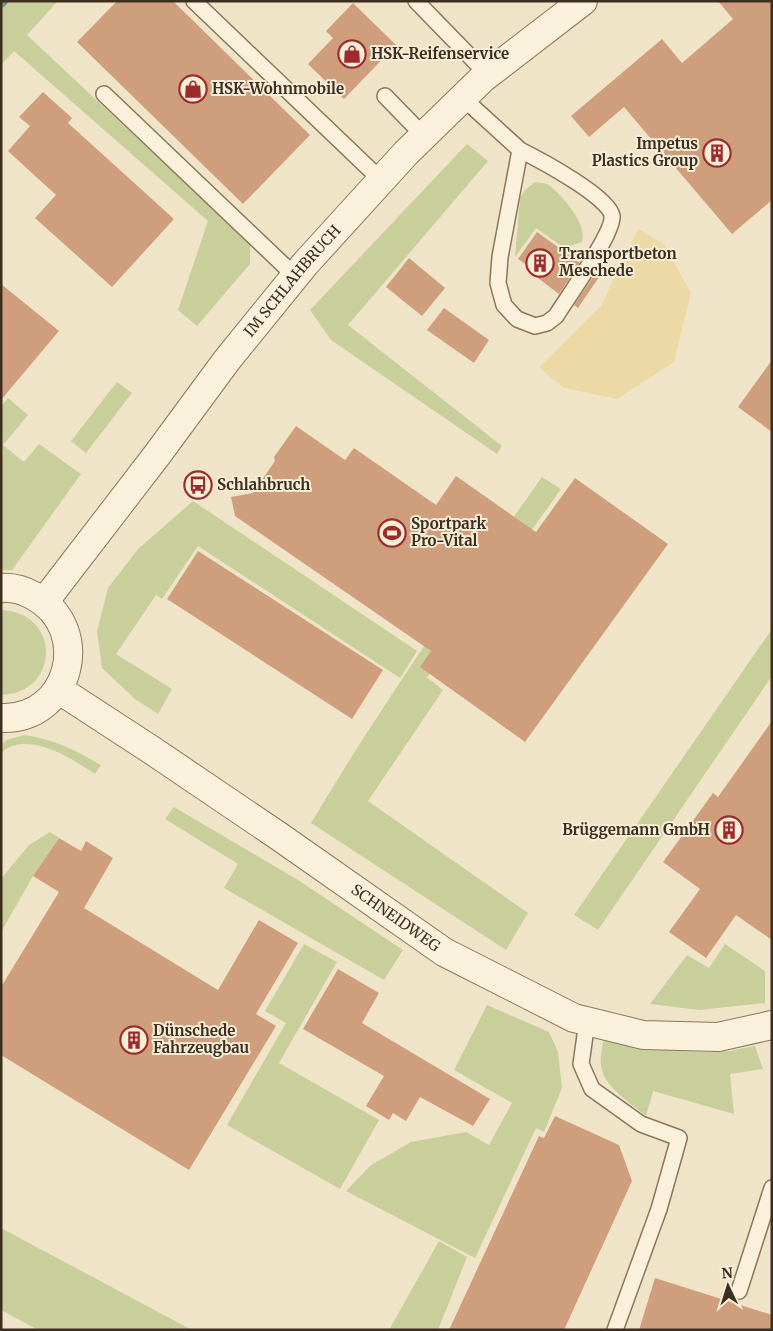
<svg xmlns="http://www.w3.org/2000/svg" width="773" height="1331" font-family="Merriweather,serif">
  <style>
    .green { fill: #c9cf9b }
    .sand { fill: #ecd9a5 }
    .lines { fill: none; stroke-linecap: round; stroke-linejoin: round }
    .stream { stroke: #6f938a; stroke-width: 10 }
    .building { fill: #cf9f7d }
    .lane-casing { stroke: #8d765c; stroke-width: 18 }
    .street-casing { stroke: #8d765c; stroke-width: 30 }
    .lane { stroke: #faf1dc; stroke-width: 15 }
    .street { stroke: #faf1dc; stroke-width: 28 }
    .labels { text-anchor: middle; stroke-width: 4; stroke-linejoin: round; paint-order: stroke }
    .poi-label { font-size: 15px; font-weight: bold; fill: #3d2e20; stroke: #f7eed8; text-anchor: start }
    .street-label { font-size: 15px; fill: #3d2e20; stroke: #f7eed8 }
  </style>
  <rect width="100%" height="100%" fill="#f0e4c8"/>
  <g class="green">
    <path d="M1 1H58L27 35 250 244V264L197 326 178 310 208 221 14 51 1 65Z"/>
    <path d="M467 144 488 161 348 325 502 446 497 454 331 340 310 310Z"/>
    <path d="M535 182C539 183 544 183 547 184 558 191 578 214 581 227 583 232 583 237 582 242L564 248 536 228 515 257 520 198 525 190Z"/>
    <path d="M117 382 132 393 86 453 71 441Z"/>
    <path d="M8 398 28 415 3 445 24 462 39 444 81 474 12 570H1V406Z"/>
    <path d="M542 477 561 489 427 677 443 690 368 801 528 913 506 950 311 823C382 704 462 590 542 477Z"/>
    <path d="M193 501 417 651 400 678 198 546 162 599 156 595 116 654 172 689 158 714 135 699 102 668 97 631 108 588 138 549Z"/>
    <path d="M1 610C61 612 61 693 1 695Z"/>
    <path d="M772 629V676L598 930 574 915Z"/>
    <path d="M24 735C54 739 75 750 101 765L95 774C72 759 28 729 1 753V744L7 740Z"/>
    <path d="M174 807 298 880 403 950 384 980 224 888 238 864 165 819Z"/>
    <path d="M50 832 59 838 33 876 1 932V879L29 845Z"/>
    <path d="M304 944 337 962 279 1063 379 1120 340 1189 227 1125 286 1023 265 1011Z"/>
    <path d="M725 944 765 971V1003L699 1010 650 1004 687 955 709 968Z"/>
    <path d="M487 1005 549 1032 558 1052 562 1088 544 1132 536 1128 475 1258 346 1191 371 1165 411 1142 466 1132 489 1145 512 1103 454 1070Z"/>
    <path d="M604 1038 639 1048 702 1052 729 1051 755 1046 763 1069 730 1074 734 1114 653 1091 646 1116C633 1105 605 1087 602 1070 599 1059 602 1048 604 1038Z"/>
    <path d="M1 1228 192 1330H38L1 1310Z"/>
    <path d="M439 1241 467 1257 438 1330H389Z"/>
  </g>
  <path class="sand" d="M638 229 664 244 691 293 674 362 617 399 564 388 539 367 601 306Z"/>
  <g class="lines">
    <path class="stream" d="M1 3 3 1"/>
  </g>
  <g class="building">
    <path d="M117 1H173L310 135 243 204 77 42Z"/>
    <path d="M718 1H772V200L732 234 624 107 589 137 571 116 662 39 682 63 733 19Z"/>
    <path d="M353 3 396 45 344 99 308 64 333 38 326 31Z"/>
    <path d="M43 92 72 118 68 123 174 219 112 287 35 218 56 195 8 151 30 126 19 117Z"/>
    <path d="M537 232 580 263 559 294 526 269 528 266 518 259Z"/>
    <path d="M409 258 445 288 422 316 386 287Z"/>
    <path d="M595 274 599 277 578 308 574 305Z"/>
    <path d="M1 284 59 331 1 400Z"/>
    <path d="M444 308 489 340 474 363 427 330Z"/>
    <path d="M772 360V432L738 407Z"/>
    <path d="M296 426 345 460 354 448 436 505 456 476 536 532 575 478 668 544 525 742 420 667 431 651 235 516 231 497 253 493 275 461 274 457Z"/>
    <path d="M198 551 383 670 352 719 167 599Z"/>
    <path d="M772 721V940L736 915 706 958 669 932 700 889 663 862 713 793 718 797Z"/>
    <path d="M59 838 81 851 86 841 113 858 84 908 218 990 259 920 298 943 256 1014 276 1026 189 1170 1 1055V987L59 892 33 876Z"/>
    <path d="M338 969 379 993 362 1023 490 1099 473 1126 420 1097 406 1121 393 1113 389 1120 366 1106 384 1076 303 1029Z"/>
    <path d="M555 1116 619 1145 632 1181 564 1330H449L539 1136 544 1138Z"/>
    <path d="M655 1278 772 1315V1330H639Z"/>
  </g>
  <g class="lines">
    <g class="lane-casing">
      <g id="lane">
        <path d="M194 1 381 180"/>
        <path d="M416 1 488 75"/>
        <path d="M104 94 295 276"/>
        <path d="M385 96 423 135"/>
        <path d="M463 98 520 150 500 257 498 283 504 305 517 319 535 326 547 323 556 316C567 298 614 233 612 216 610 197 538 159 520 150"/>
        <path d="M587 1021 581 1064 592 1089 641 1124 679 1138 659 1209 615 1330"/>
        <path d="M739 1291 772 1188"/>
      </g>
    </g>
    <g class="street-casing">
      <g id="street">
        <path d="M1 588C12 587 25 591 34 596 94 629 70 721 1 718"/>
        <path id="s1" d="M44 602 157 455 227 360 305 264 406 153 483 78 583 1"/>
        <path id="s2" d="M58 689 153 751 280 837 444 952 574 1018 643 1035 718 1037 772 1025"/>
      </g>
    </g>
    <use href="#lane" class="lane"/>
    <use href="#street" class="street"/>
  </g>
  <defs>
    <g id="shop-ring" transform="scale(1.4375)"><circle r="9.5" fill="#f7eed8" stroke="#9e2a2b" stroke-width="1.5"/><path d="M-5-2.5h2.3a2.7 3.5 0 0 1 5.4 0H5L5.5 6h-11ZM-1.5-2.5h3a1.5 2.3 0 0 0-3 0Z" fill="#9e2a2b"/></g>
    <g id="building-ring" transform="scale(1.4375)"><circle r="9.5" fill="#f7eed8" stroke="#9e2a2b" stroke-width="1.5"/><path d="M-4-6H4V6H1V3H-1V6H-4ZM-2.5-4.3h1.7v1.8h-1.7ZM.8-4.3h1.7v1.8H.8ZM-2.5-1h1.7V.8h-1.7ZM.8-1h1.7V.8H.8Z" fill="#9e2a2b"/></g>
    <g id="bus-ring" transform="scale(1.4375)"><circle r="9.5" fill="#f7eed8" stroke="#9e2a2b" stroke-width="1.5"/><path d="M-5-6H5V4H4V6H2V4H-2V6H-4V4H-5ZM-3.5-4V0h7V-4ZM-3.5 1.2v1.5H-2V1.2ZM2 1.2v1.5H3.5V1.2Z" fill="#9e2a2b"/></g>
    <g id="stadium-ring" transform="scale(1.4375)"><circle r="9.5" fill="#f7eed8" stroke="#9e2a2b" stroke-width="1.5"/><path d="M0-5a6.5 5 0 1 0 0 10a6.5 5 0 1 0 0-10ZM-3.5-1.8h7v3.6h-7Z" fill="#9e2a2b"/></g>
  </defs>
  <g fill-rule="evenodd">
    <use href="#shop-ring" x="352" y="54"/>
    <use href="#shop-ring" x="193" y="89"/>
    <use href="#building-ring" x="717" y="153"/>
    <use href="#building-ring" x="540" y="263"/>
    <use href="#bus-ring" x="198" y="485"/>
    <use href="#stadium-ring" x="392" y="533"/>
    <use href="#building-ring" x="729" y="830"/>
    <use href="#building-ring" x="134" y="1040"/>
  </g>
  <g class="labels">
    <g class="poi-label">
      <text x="371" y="59">HSK-Reifenservice</text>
      <text x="212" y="94">HSK-Wohnmobile</text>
      <text x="698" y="149" text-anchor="end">Impetus<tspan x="698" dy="17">Plastics Group</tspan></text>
      <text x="559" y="259">Transportbeton<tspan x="559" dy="17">Meschede</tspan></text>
      <text x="217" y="490">Schlahbruch</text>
      <text x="411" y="529">Sportpark<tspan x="411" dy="17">Pro-Vital</tspan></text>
      <text x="710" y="835" text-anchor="end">Brüggemann GmbH</text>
      <text x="153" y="1036">Dünschede<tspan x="153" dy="17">Fahrzeugbau</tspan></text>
    </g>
    <g class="street-label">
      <text dy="5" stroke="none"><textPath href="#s1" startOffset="406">IM SCHLAHBRUCH</textPath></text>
      <text dy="5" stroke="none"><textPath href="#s2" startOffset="408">SCHNEIDWEG</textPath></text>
    </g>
  </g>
  <rect width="773" height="1331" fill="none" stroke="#3d2e20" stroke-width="5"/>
  <g transform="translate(728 1286) rotate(356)" stroke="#f7eed8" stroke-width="4" paint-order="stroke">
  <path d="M0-4L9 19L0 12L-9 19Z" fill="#3d2e20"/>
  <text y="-8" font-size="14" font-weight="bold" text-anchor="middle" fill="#3d2e20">N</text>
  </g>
</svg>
